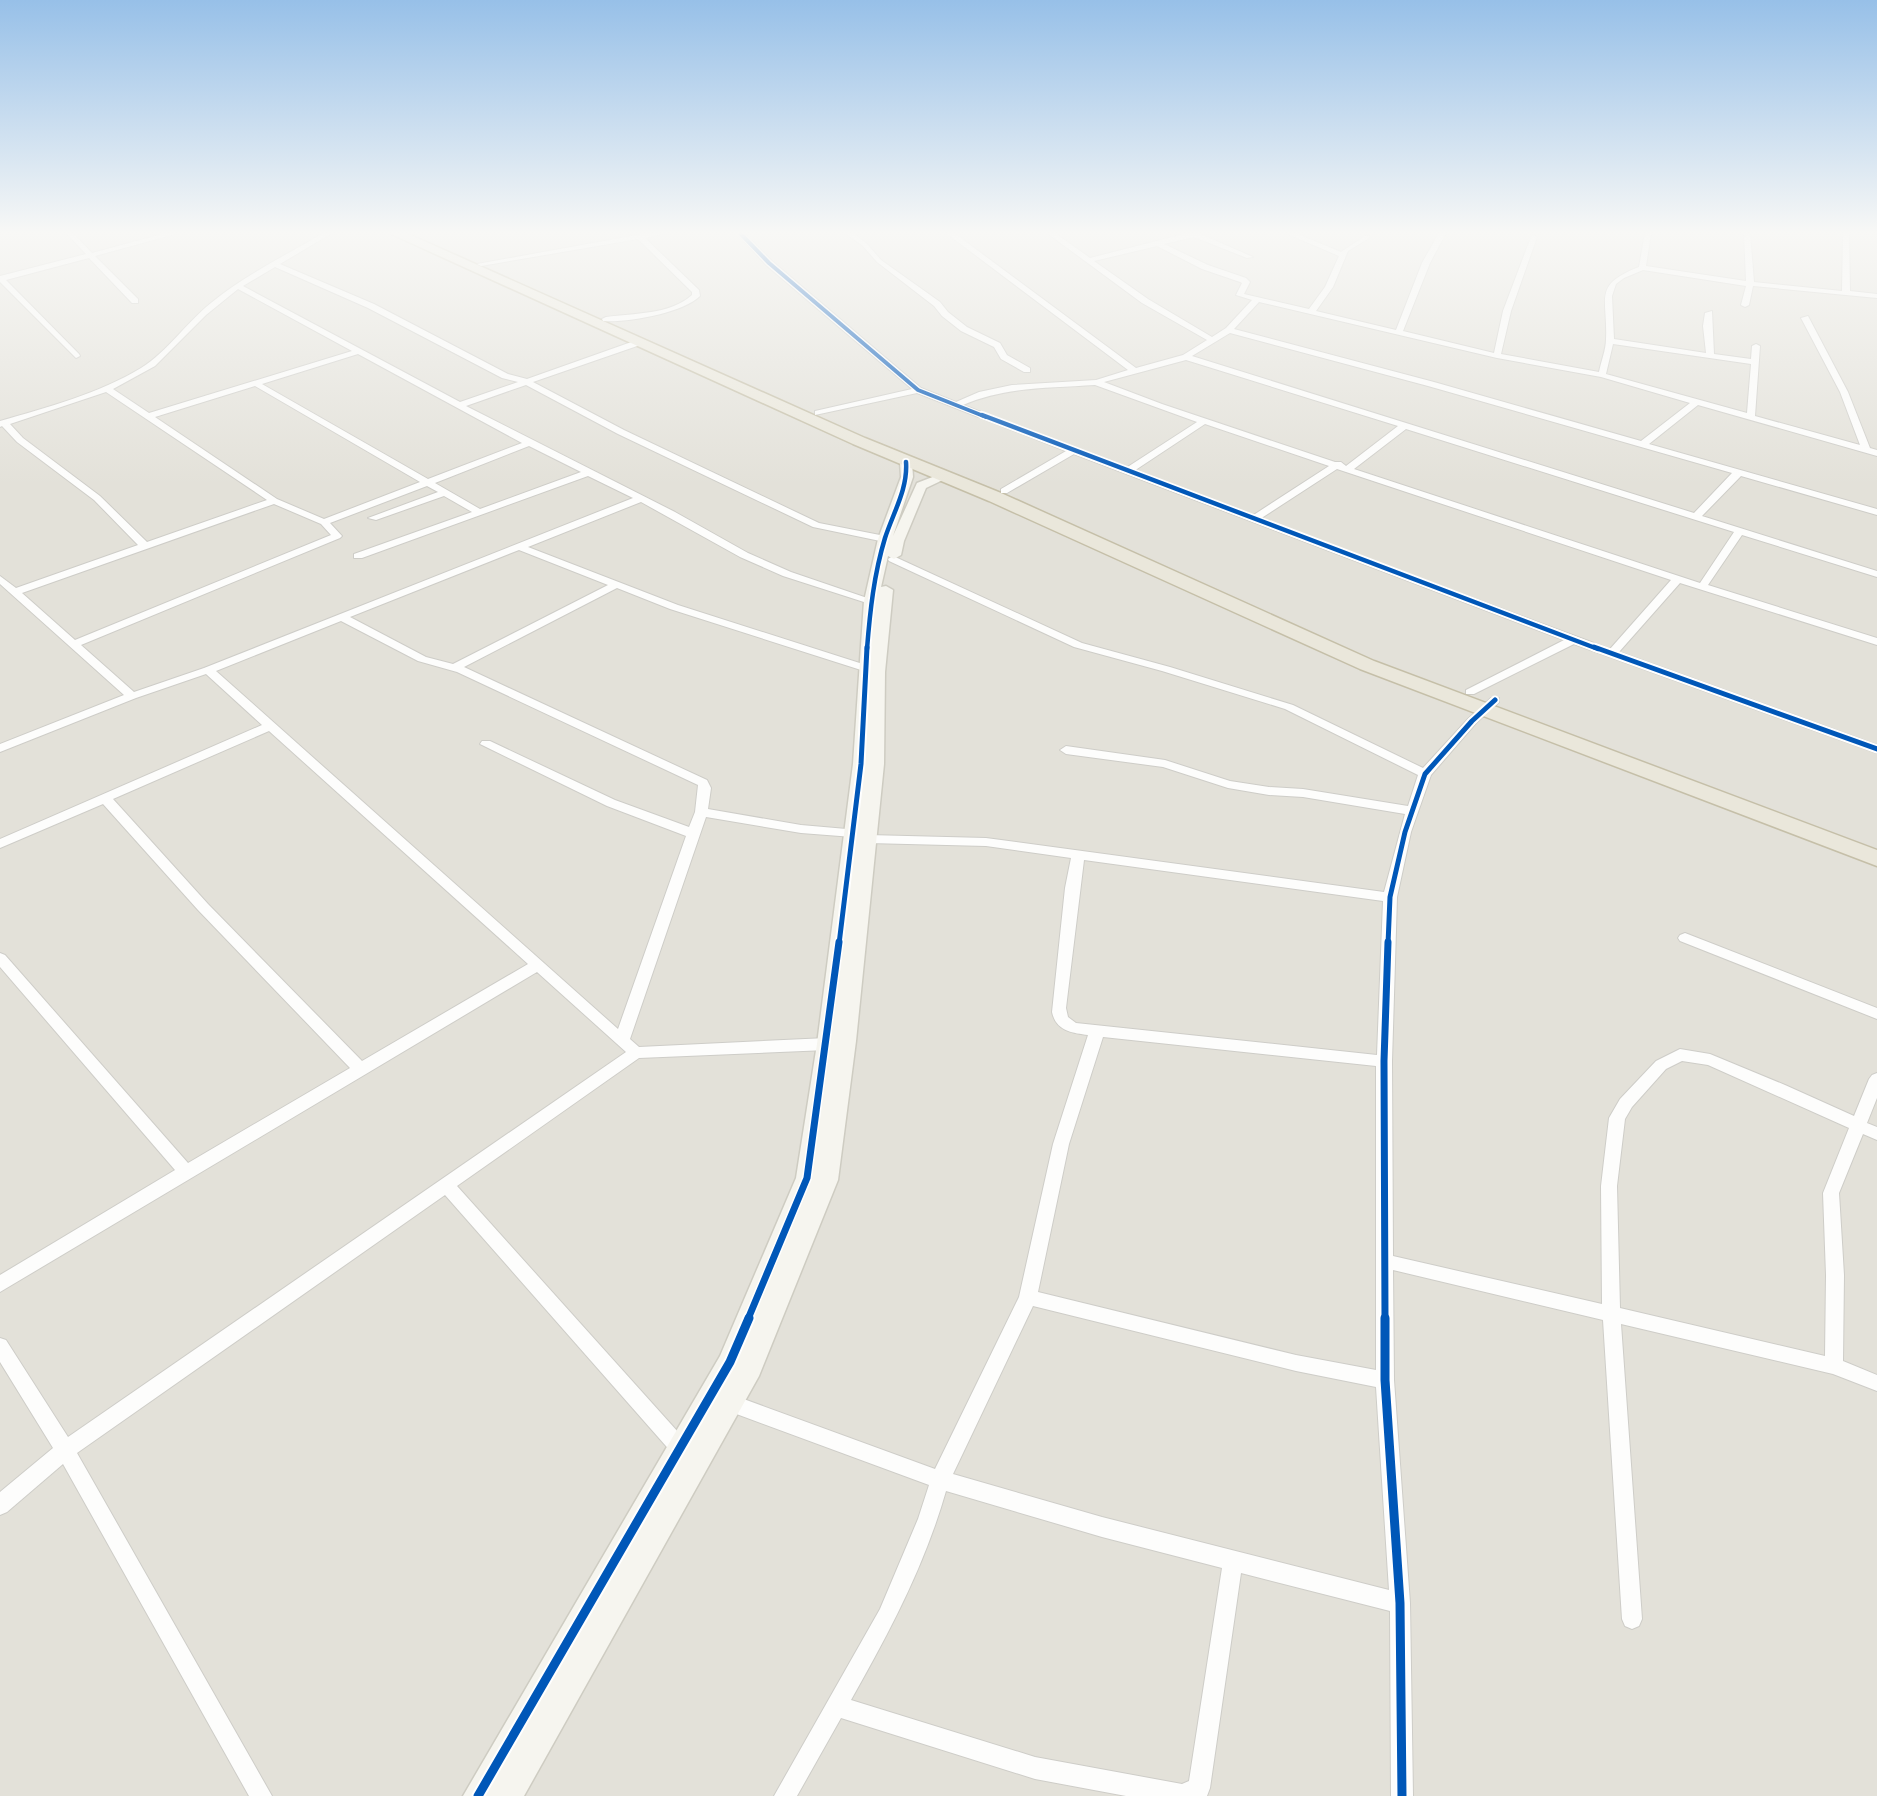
<svg xmlns="http://www.w3.org/2000/svg" width="1877" height="1796" font-family="Montserrat,sans-serif">
  <style>
    .residential { fill: #e3e1d9 }
    .lines { fill: none; stroke-linecap: round; stroke-linejoin: round }
    .street-casing { stroke: #cecdc8; stroke-width: 2 }
    .secondary-casing { stroke: #ceccc2; stroke-width: 3 }
    .highway-casing { stroke: #c5bfa8; stroke-width: 3 }
    .street { fill: #fdfdfc; fill-rule: evenodd }
    .secondary { fill: #f6f5ef; fill-rule: evenodd }
    .highway { fill: #eae7db; fill-rule: evenodd }
    .cycleway-far4-casing { stroke: #fff; stroke-width: 6 }
    .cycleway-far3-casing { stroke: #fff; stroke-width: 8 }
    .cycleway-far2-casing { stroke: #fff; stroke-width: 9 }
    .cycleway-far1-casing { stroke: #fff; stroke-width: 10 }
    .cycleway-casing { stroke: #fff; stroke-width: 13 }
    .cycleway-far4 { stroke: #0057b8; stroke-width: 4 }
    .cycleway-far3 { stroke: #0057b8; stroke-width: 4.5 }
    .cycleway-far2 { stroke: #0057b8; stroke-width: 5 }
    .cycleway-far1 { stroke: #0057b8; stroke-width: 7 }
    .cycleway { stroke: #0057b8; stroke-width: 9 }
  </style>
  <rect width="100%" height="100%" fill="#f0efea"/>
  <rect class="residential" x="0" y="233" width="1877" height="1563"/>
  <g class="lines">
    <g class="street-casing">
      <g id="street">
        <path d="M66 233H73L92 253 166 233H179L95 256 138 299V303H132L89 258 6 280 79 354 80 356 76 358 0 282V276L86 254Z"/>
        <path d="M323 233H332L280 264 374 304 508 374 527 379 637 340H643V344L533 382 624 430 819 523 885 536 890 539 885 542 813 527 618 434 526 385 466 406 675 512 748 553 791 572 876 601 875 603H867L783 576 740 557 641 502 528 547 678 605 869 666V670H861L670 609 617 588 464 667 707 780 711 788 708 809 801 825 858 830 859 833 853 837 801 833 706 817 630 1039 639 1047 827 1038 832 1040 834 1044 832 1048 827 1050 639 1058 457 1186 687 1442 690 1448 687 1454 680 1457 673 1454 445 1195 77 1453 272 1796H249L63 1464 7 1512 0 1515V1492L53 1448 0 1362V1338L6 1340 68 1437 626 1052 537 972 0 1292V1275L175 1170 0 967V953L5 955 188 1163 350 1068 198 910 103 804 0 848V839L262 725 206 674 136 698 0 752V744L124 695 0 584V576L16 588 138 545 94 500 17 442 2 426 0 427V421C48 407 98 394 141 368 168 351 186 323 211 303 245 275 285 256 323 233ZM275 267 368 308 502 378 518 382 460 402 243 286ZM238 289 352 351 149 413 113 389 155 366 206 315ZM358 354 522 443 428 479 262 384ZM255 386 420 482 324 519 277 499 155 417ZM106 392 267 500 147 542 100 496 23 438 10 424ZM529 446 581 472 480 509 435 483ZM588 476 633 498 204 668 134 692 81 645 340 538 342 536 330 523 427 486 438 492 368 518 376 520 444 496 472 512 354 554V558H362ZM274 504 321 524 331 535 75 640 22 593ZM519 550 608 585 453 664 426 657 350 617ZM341 621 418 661 457 672 698 785 695 812 689 827 615 800 490 741H482L480 744 607 806 686 836 618 1029 216 671ZM269 731 528 964 362 1061 208 904 113 799Z"/>
        <path d="M648 233H666L645 238 699 290 700 296C683 313 627 323 603 321L602 319 606 317C634 313 670 315 692 295V292L638 239 481 266 477 264Z"/>
        <path d="M737 233H744L772 261 921 388 956 402 979 392 1012 385 1096 380 1128 370 946 233H954L1136 368 1183 355 1207 340 1142 303 1047 233H1055L1090 258 1188 233H1198L1253 257 1247 258 1194 237 1164 244 1208 265 1246 278 1250 282 1244 294 1309 309 1325 287 1339 256 1285 233H1295L1341 252 1365 236H1369V238L1348 251 1333 287 1316 311 1396 330 1422 263 1439 233H1446L1430 263 1403 331 1494 353 1503 311 1531 237 1534 235 1537 237 1511 311 1501 354 1599 372C1601 361 1606 350 1606 339 1608 298 1592 285 1639 267L1645 233H1651L1646 266 1746 281 1744 233H1750L1754 282 1842 291 1843 233H1849L1850 291 1877 294V298L1753 286 1749 305 1745 307 1741 305 1746 286 1643 270 1624 278 1616 284 1612 296 1614 339 1706 353 1703 326 1705 313 1712 311 1714 354 1751 359 1752 346 1756 344 1760 346 1755 416 1860 445 1840 392 1801 318 1808 316 1848 392 1870 448 1877 450V456L1698 405 1649 444 1877 509V515L1741 476 1702 516 1877 571V577L1742 535 1708 585 1877 638V645L1680 583 1619 652 1877 745V753L1574 644 1474 694H1466V690L1564 640 1074 454 1007 493H1001V489L1066 451 917 393 815 415V411L912 389 766 265ZM1157 246 1202 269 1240 282 1242 283 1236 295 1252 300 1226 328 1212 337 1148 299 1094 261ZM1259 302 1497 358 1601 377 1690 403 1641 441 1434 382 1234 329ZM1230 333 1428 386 1732 473 1694 513 1192 356ZM1613 344 1751 364 1747 413 1606 374ZM1186 360 1398 426 1346 466 1341 462H1335L1162 404 1104 382ZM1095 385 1197 422 1126 468 963 405C1005 387 1050 388 1095 385ZM1205 424 1329 466 1252 516 1134 471ZM1406 429 1734 532 1700 583 1354 469ZM1337 469 1671 580 1610 649 1260 519Z"/>
        <path d="M845 233H853L867 244 881 260 940 302 948 312 967 327 1000 343 1007 355 1030 368V372H1024L1001 359 994 347 961 331 942 316 934 306 877 262 863 246Z"/>
        <path d="M893 556 1082 643 1170 667 1293 705 1423 768 1468 719 1491 698H1499V702L1476 723 1431 775 1411 832 1397 897 1392 1061 1393 1256 1602 1304 1601 1186 1609 1118 1620 1099 1656 1061 1680 1049 1710 1054 1785 1085 1854 1116 1869 1079 1872 1075 1877 1073V1098L1867 1123 1877 1127V1140L1863 1134 1839 1193 1844 1275 1843 1361 1877 1375V1391L1833 1374 1621 1324 1642 1619 1639 1626 1632 1629 1625 1626 1622 1619 1603 1320 1393 1270 1394 1380 1410 1603 1413 1796H1391L1390 1611 1241 1573 1210 1788 1207 1796H1126L1035 1779 841 1718 797 1796H774L880 1609 918 1519 929 1485 723 1409 721 1403 723 1397 730 1394 935 1469 1019 1297 1053 1144 1088 1035C1072 1033 1056 1031 1052 1012L1065 888 1071 858 986 846 868 843 862 839 868 835 986 838 1384 892 1405 814 1303 797 1269 795 1228 788 1163 767 1066 754 1060 750 1066 746 1165 760 1230 781 1269 787 1303 789 1408 806 1418 775 1285 709 1162 671 1074 647 889 561 888 559ZM1084 860 1383 901 1377 1055 1076 1023 1068 1017 1066 1008ZM1103 1037 1376 1066V1370L1296 1355 1038 1292 1069 1144ZM1682 1061 1708 1065 1849 1128 1823 1193 1826 1275 1825 1356 1620 1308 1617 1186 1625 1119 1632 1107 1666 1069ZM1033 1306 1296 1371 1376 1387 1389 1590 1102 1517 953 1474ZM946 1491 1102 1537 1222 1568 1189 1781 1182 1784 1035 1757 851 1700C889 1633 925 1565 946 1491Z"/>
        <path d="M1685 933 1877 1008V1019L1680 941 1678 938 1680 935Z"/>
      </g>
    </g>
    <g class="secondary-casing">
      <path id="secondary" d="M906 458 912 462 913 477 893 536 917 483 943 473 949 477 926 488 904 541 901 555 894 559 888 556 881 587 886 586 893 590 885 672 884 764 856 1041 838 1180 759 1376 524 1796H463L720 1356 796 1178 817 1044 853 764 864 601 878 539 901 477 900 462Z"/>
    </g>
    <g class="highway-casing">
      <path id="highway" d="M389 233H406L865 438 1001 493 1374 661 1877 850V866L1360 669 989 501 853 444Z"/>
    </g>
    <use href="#street" class="street"/>
    <use href="#secondary" class="secondary"/>
    <use href="#highway" class="highway"/>
    <g class="cycleway-far4-casing">
      <path id="cycleway-far4" d="M740 233 769 263 918 390 986 417"/>
    </g>
    <g class="cycleway-far3-casing">
      <g id="cycleway-far3">
        <path d="M982 415 1598 649"/>
        <path d="M867 649C870 611 874 574 885 538 893 513 908 489 906 462"/>
      </g>
    </g>
    <g class="cycleway-far2-casing">
      <g id="cycleway-far2">
        <path d="M1594 647 1877 749"/>
        <path d="M839 944 861 764 867 647"/>
        <path d="M1388 944 1390 897 1405 832 1425 774 1472 721 1495 700"/>
      </g>
    </g>
    <g class="cycleway-far1-casing">
      <g id="cycleway-far1">
        <path d="M748 1319 807 1178 839 942"/>
        <path d="M1385 1319 1384 1061 1388 942"/>
      </g>
    </g>
    <g class="cycleway-casing">
      <g id="cycleway">
        <path d="M1385 1318V1380L1400 1603 1402 1796"/>
        <path d="M478 1796 730 1362 749 1318"/>
      </g>
    </g>
    <use href="#cycleway-far4" class="cycleway-far4"/>
    <use href="#cycleway-far3" class="cycleway-far3"/>
    <use href="#cycleway-far2" class="cycleway-far2"/>
    <use href="#cycleway-far1" class="cycleway-far1"/>
    <use href="#cycleway" class="cycleway"/>
  </g>
  <linearGradient id="sky" x2="0" y2="1"><stop stop-color="#97c0e8"/><stop offset="0.48" stop-color="#f8f8f6"/><stop offset="1" stop-color="#f8f8f6" stop-opacity="0"/></linearGradient>
  <rect width="1877" height="485" fill="url(#sky)"/>
</svg>
